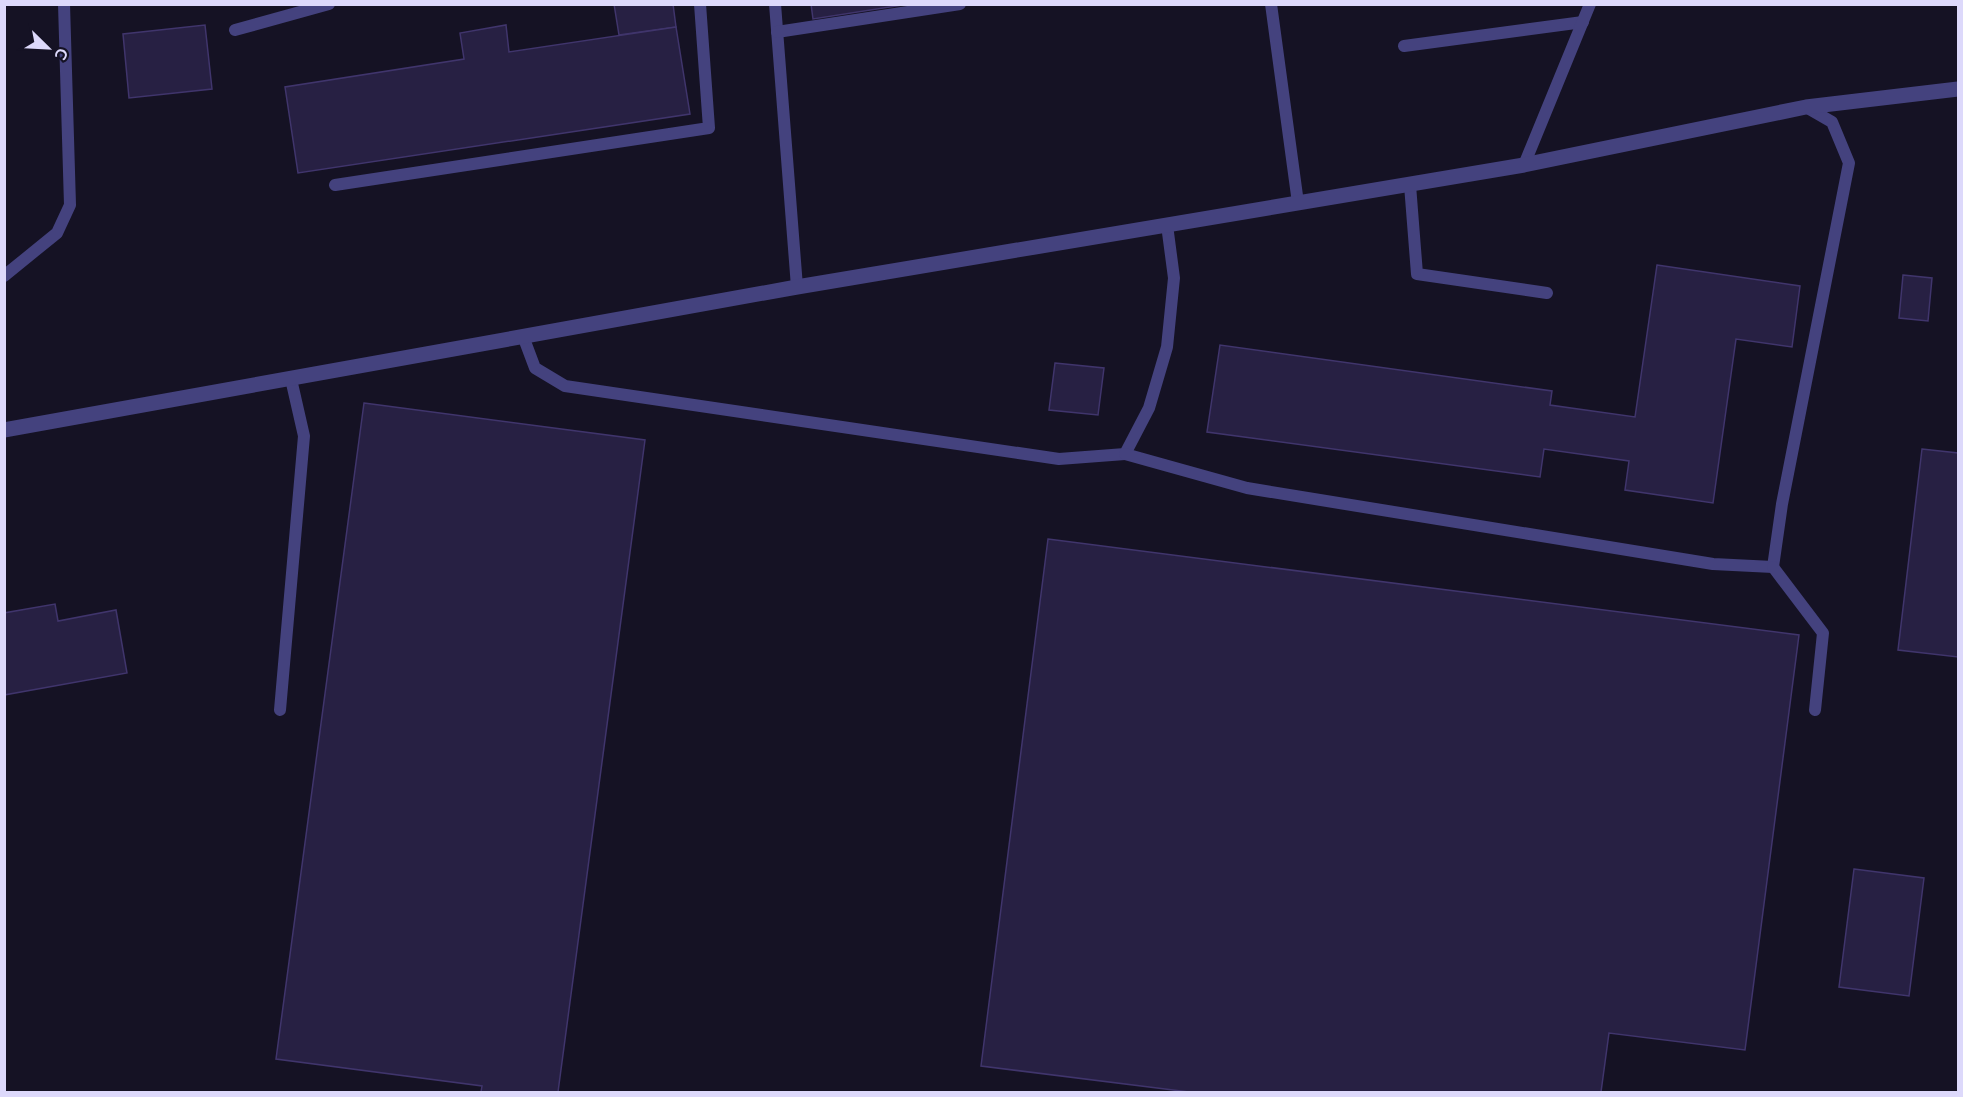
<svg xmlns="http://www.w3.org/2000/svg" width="1963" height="1097" font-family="'Nunito Sans',sans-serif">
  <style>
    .building { fill: #272043; stroke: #40356c; stroke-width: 1.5 }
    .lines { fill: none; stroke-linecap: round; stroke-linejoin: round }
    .service { stroke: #44427e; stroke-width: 12 }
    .minor { stroke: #44427e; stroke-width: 15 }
  </style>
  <rect width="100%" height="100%" fill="#151224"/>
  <g class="building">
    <path d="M614 4H673L676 27 619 35Z"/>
    <path d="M811 4H909L813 19Z"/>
    <path d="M205 25 212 89 129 98 123 34Z"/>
    <path d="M506 25 509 52 676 27 690 114 298 173 285 87 464 59 460 33Z"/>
    <path d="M1657 265 1800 286 1792 347 1736 339 1713 503 1625 490 1629 461 1544 449 1540 477 1207 432 1220 345 1552 391 1550 405 1635 417Z"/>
    <path d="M1903 275 1932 278 1928 321 1899 318Z"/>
    <path d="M1055 363 1104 368 1098 415 1049 410Z"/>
    <path d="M364 403 645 440 558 1092H481L482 1086 276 1059Z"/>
    <path d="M1922 449 1958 453V657L1898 650Z"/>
    <path d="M1048 539 1799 635 1745 1050 1609 1033 1601 1092H1189L981 1066Z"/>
    <path d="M55 604 58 621 116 610 127 673 4 695V613Z"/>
    <path d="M1854 869 1924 878 1909 996 1839 987Z"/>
  </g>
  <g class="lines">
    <g class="service">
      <path d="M775 4 797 287"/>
      <path d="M1271 4 1298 203"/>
      <path d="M235 30 329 4"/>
      <path d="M777 32 960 4"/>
      <path d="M1404 46 1583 22"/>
      <path d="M1524 165 1590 4"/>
      <path d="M335 185 709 128 700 4"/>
      <path d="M1410 185 1417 274 1547 293"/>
      <path d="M4 276 57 233 70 205 64 4"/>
      <path d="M523 336 535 368 565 386 1059 459 1125 454 1149 408 1167 347 1174 278 1167 225"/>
      <path d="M1125 454 1247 488 1713 564 1773 567 1782 504 1849 163 1832 122 1806 107"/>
      <path d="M1773 567 1823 633 1815 710"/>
      <path d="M280 710 304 436 291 379"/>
    </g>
    <path class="minor" d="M4 430 797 287 1524 165 1806 107 1958 89"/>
  </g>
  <rect width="1963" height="1097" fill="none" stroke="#ddd9fb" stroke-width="12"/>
  <g transform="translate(48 48) rotate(114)" stroke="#151224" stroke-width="4.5" paint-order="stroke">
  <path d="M0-4.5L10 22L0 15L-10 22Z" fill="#ddd9fb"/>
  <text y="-9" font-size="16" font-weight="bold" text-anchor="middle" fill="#ddd9fb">С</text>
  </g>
</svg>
